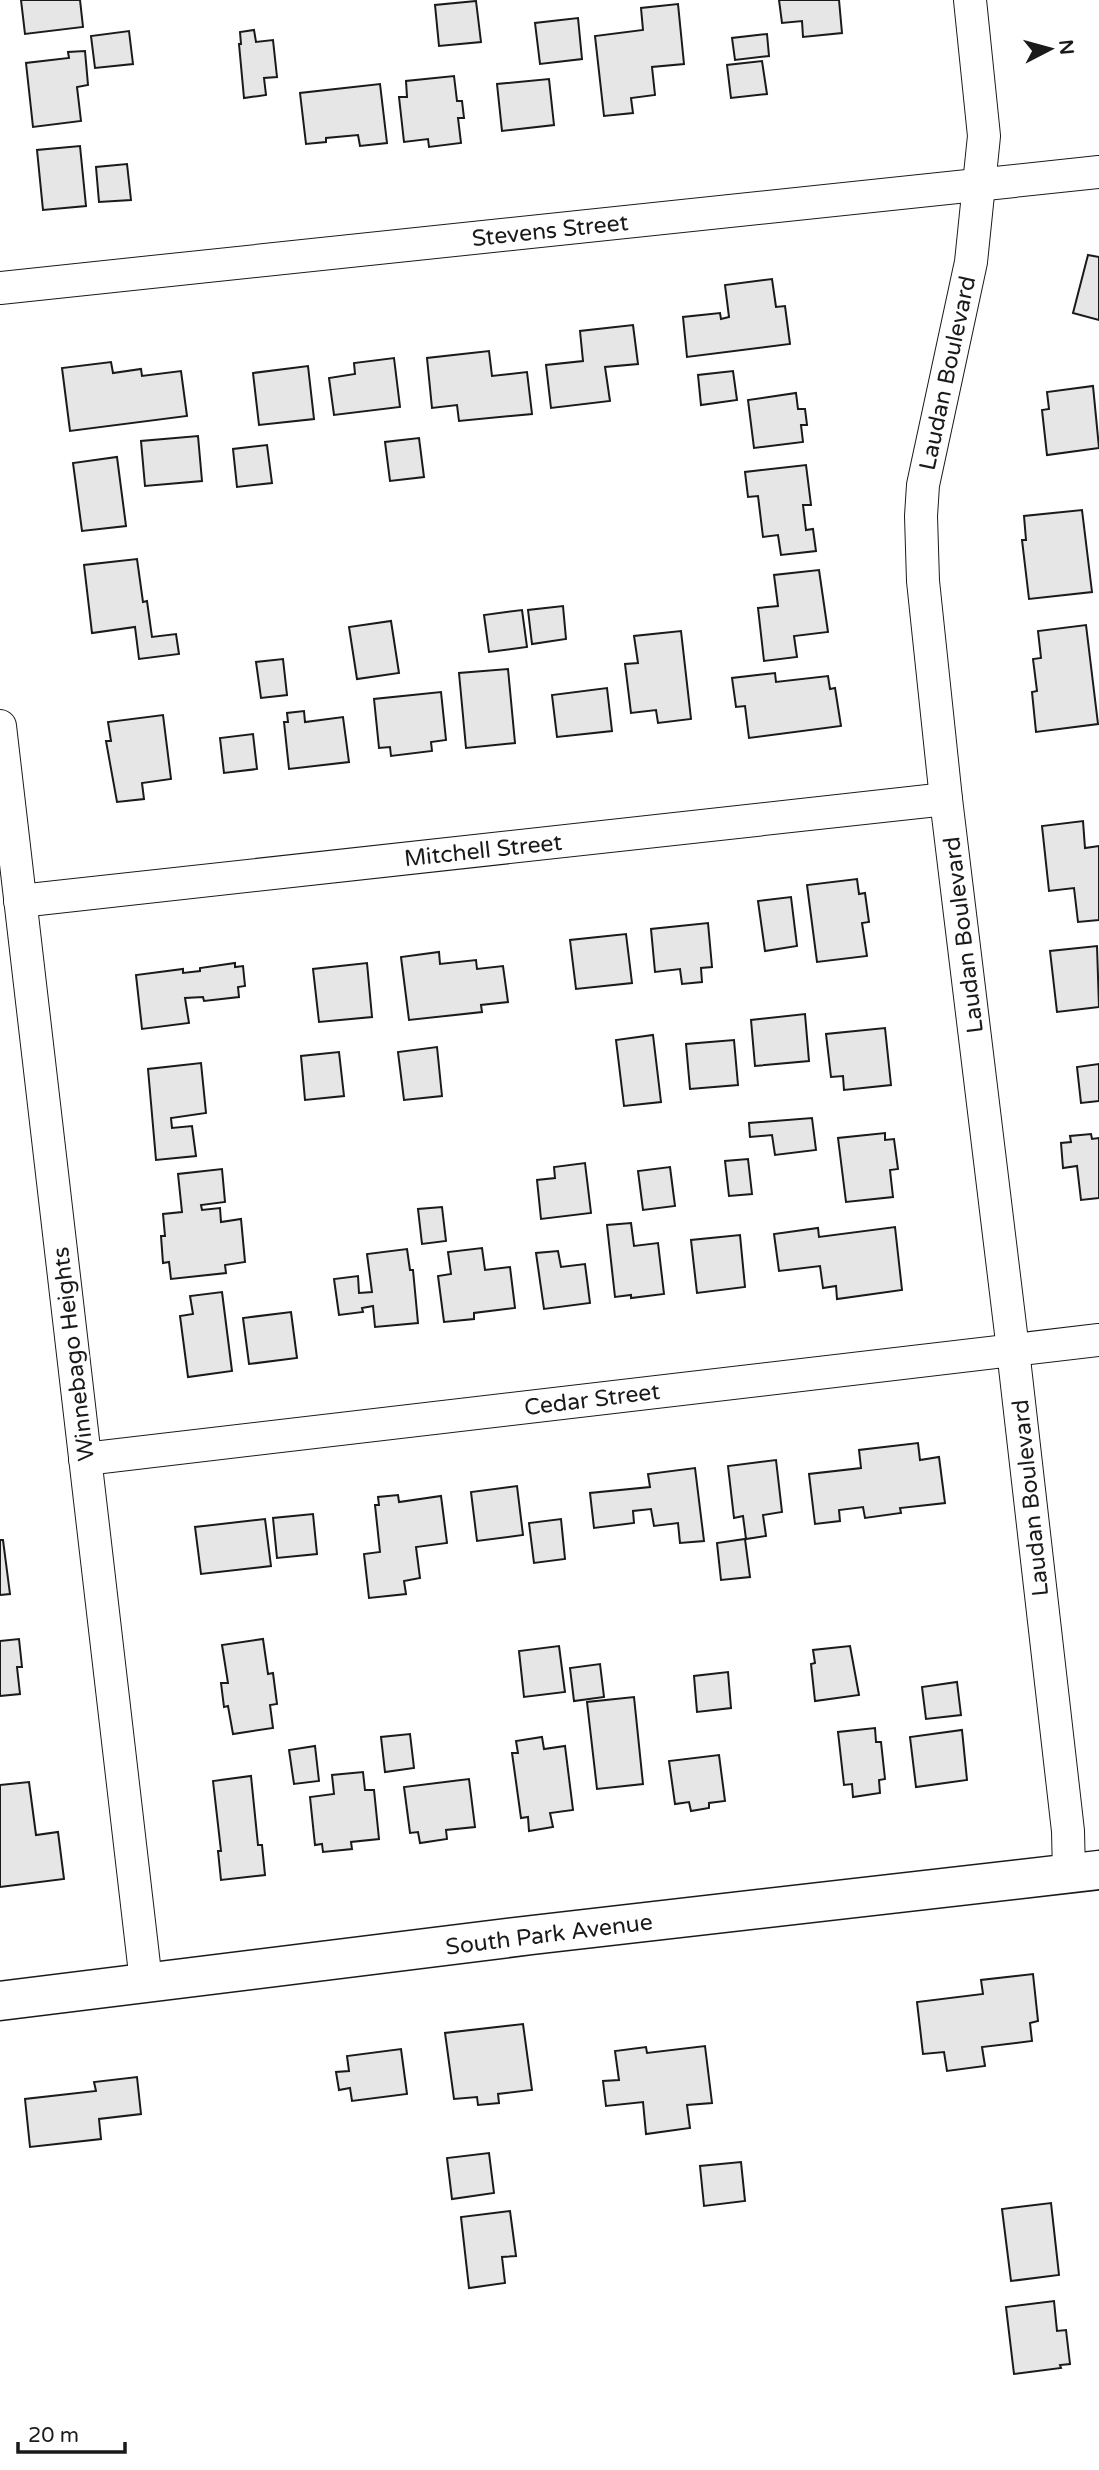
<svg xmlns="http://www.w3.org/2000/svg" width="1099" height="2470" font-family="'Varela Round',sans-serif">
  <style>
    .building { fill: #e6e6e6; stroke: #1a1a1a; stroke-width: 2 }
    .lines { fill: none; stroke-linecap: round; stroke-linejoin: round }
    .minor-casing { stroke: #1a1a1a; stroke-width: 34 }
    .secondary-casing { stroke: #1a1a1a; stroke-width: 41 }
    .minor { stroke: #fff; stroke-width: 32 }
    .secondary { stroke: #fff; stroke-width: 38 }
    .labels { text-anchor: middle; stroke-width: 5; stroke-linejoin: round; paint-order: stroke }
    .street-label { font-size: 23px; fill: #1a1a1a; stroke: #fff }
  </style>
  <rect width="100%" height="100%" fill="#fff"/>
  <g class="building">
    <path d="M21 0H80L83 27 25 34Z"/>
    <path d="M779 0H839L842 33 803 37 802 21 782 23Z"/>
    <path d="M476 1 481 42 439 46 435 5Z"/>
    <path d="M678 4 684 64 652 67 655 95 631 98 633 113 604 116 595 36 643 30 641 8Z"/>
    <path d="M578 18 582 59 540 64 535 23Z"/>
    <path d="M254 30 256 42 273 40 277 77 264 78 266 95 244 98 239 44H241L240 32Z"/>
    <path d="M129 31 133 64 95 68 91 36Z"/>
    <path d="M767 34 769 56 735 60 732 38Z"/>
    <path d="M85 51 88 85 77 87 81 121 33 127 26 63 69 58 68 52Z"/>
    <path d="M762 61 767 94 731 98 727 65Z"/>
    <path d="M454 76 457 101H462L464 118H458L461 143 429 147 428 139 404 142 399 97H407L406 81Z"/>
    <path d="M549 79 554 125 502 131 497 84Z"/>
    <path d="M380 84 387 143 360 146 358 135 326 138V142L306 144 300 93Z"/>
    <path d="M80 146 86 206 43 210 37 150Z"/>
    <path d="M127 164 131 200 99 202 96 167Z"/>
    <path d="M1088 255 1099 257V320L1073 313Z"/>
    <path d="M772 279 776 307 785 306 790 344 687 357 683 317 720 313 721 319 729 317 725 285Z"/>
    <path d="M633 325 638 364 605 367 610 401 551 408 546 365 583 361 580 331Z"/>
    <path d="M489 351 492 376 527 372 532 414 459 421 457 405 432 408 427 358Z"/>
    <path d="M394 358 400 407 334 415 329 378 355 374 354 363Z"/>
    <path d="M111 362 113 373 141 369 142 376 181 371 187 416 70 431 62 368Z"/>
    <path d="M308 366 314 419 259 425 253 373Z"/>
    <path d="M733 371 737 400 701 405 698 375Z"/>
    <path d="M1093 386 1099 448 1047 455 1042 410 1049 409 1047 392Z"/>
    <path d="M796 393 798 409H805L807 425H801L803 442 754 448 748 400Z"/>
    <path d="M198 436 202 481 145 486 141 441Z"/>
    <path d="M419 438 424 477 390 481 385 442Z"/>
    <path d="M267 445 272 483 237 487 233 449Z"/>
    <path d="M117 457 126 526 82 531 73 463Z"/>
    <path d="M806 465 811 505H803L806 530 813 529 816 551 781 555 778 535 763 537 758 496 748 497 745 472Z"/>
    <path d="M1082 510 1092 592 1029 599 1022 540H1026L1024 516Z"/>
    <path d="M137 559 143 602 147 601 152 637 176 634 179 654 139 659 135 627 92 633 84 565Z"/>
    <path d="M819 570 828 632 794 636 797 657 764 661 758 608 778 606 774 575Z"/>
    <path d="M563 606 566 639 532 644 528 610Z"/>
    <path d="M522 610 527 647 489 652 484 615Z"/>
    <path d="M391 621 399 673 357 679 349 627Z"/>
    <path d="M1086 625 1098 724 1036 732 1032 692 1037 691 1033 659 1041 658 1038 631Z"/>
    <path d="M681 631 691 719 658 723 656 710 631 713 625 664 638 663 634 636Z"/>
    <path d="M283 659 287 695 261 698 256 662Z"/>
    <path d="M508 669 515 743 466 748 459 673Z"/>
    <path d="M775 673 776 682 828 676 830 689 835 688 841 726 749 738 745 706 736 707 732 678Z"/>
    <path d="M607 688 612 731 557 737 552 695Z"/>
    <path d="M441 692 446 740 431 742 432 751 391 756 390 747 379 748 374 699Z"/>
    <path d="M304 711 305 722 343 717 349 762 289 769 284 722H288L287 713Z"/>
    <path d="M163 715 171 779 142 783 144 799 117 802 106 741H111L108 722Z"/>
    <path d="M253 734 257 769 224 773 220 738Z"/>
    <path d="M1083 821 1085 848 1099 846V920L1078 922 1074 888 1049 891 1042 826Z"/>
    <path d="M857 879 859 894 865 893 869 922 862 923 867 956 817 962 807 885Z"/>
    <path d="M791 897 797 946 765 951 758 901Z"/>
    <path d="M708 923 712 967 701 968 702 982 682 984 680 969 655 972 651 929Z"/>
    <path d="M626 934 632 983 576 989 570 940Z"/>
    <path d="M1097 946 1099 1007 1057 1012 1050 951Z"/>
    <path d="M439 952 440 964 476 960 477 969 503 966 508 1002 481 1005 482 1012 409 1020 401 957Z"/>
    <path d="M235 963V967L243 966 245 986 238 987 239 997 204 1001 203 997 185 998 189 1023 142 1029 136 975 183 969V973L200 971V968Z"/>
    <path d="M367 963 372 1017 319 1022 313 969Z"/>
    <path d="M805 1014 809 1061 755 1066 751 1020Z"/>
    <path d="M885 1028 891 1085 844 1090 843 1076 831 1077 826 1034Z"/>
    <path d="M653 1035 661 1102 624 1106 616 1040Z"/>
    <path d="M734 1040 738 1085 690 1089 686 1044Z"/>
    <path d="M437 1047 442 1096 404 1100 398 1052Z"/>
    <path d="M339 1052 344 1096 305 1100 301 1056Z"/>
    <path d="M201 1063 206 1113 171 1118 172 1128 192 1126 196 1156 156 1160 148 1069Z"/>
    <path d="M1099 1064V1101L1081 1103 1077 1067Z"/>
    <path d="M812 1118 816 1150 775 1155 772 1135 750 1137 749 1123Z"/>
    <path d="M885 1133V1140L894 1139 898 1169 890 1170 893 1197 846 1202 838 1138Z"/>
    <path d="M1091 1134 1092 1139 1099 1138V1198L1081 1200 1077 1166 1063 1168 1061 1143 1071 1142 1070 1136Z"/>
    <path d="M748 1159 752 1194 729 1196 725 1161Z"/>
    <path d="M585 1163 591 1213 541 1219 537 1180 555 1178 554 1167Z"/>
    <path d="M670 1167 675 1206 643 1210 638 1171Z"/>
    <path d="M222 1169 225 1202 201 1205 202 1210 220 1208 221 1222 241 1219 245 1262 225 1265 226 1273 171 1279 169 1262 163 1263 161 1236H165L163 1214 182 1212 178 1174Z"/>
    <path d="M442 1207 446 1241 422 1244 418 1209Z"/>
    <path d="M631 1223 634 1246 658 1243 664 1294 631 1298V1295L615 1297 607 1225Z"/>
    <path d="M895 1227 902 1290 837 1299 836 1286 823 1288 820 1266 779 1271 774 1234 818 1228 819 1237Z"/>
    <path d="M740 1235 745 1287 697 1293 691 1240Z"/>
    <path d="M482 1248 485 1270 510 1267 515 1308 474 1313V1319L444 1322 438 1276 451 1274 448 1252Z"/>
    <path d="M407 1249 410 1270H413L418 1323 375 1327 373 1306 362 1308 363 1312 339 1315 334 1279 358 1276 359 1293 372 1292 367 1254Z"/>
    <path d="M558 1251 561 1267 585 1264 590 1303 544 1309 536 1253Z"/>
    <path d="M222 1292 232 1371 188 1377 180 1316 193 1314 190 1296Z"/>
    <path d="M291 1312 297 1358 249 1364 243 1318Z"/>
    <path d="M918 1443 920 1460 939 1457 945 1503 900 1508 901 1513 865 1518 863 1507 839 1510 840 1521 815 1524 809 1474 861 1468 859 1450Z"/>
    <path d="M776 1460 782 1512 763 1515 766 1536 746 1539 743 1516 734 1518 728 1466Z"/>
    <path d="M695 1468 704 1541 680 1543 678 1523 654 1526 651 1509 633 1511 634 1523 594 1528 590 1493 650 1487 648 1474Z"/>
    <path d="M517 1486 523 1535 477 1541 471 1492Z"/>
    <path d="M398 1495 399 1502 441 1496 447 1543 416 1547 420 1578 404 1581 406 1594 369 1598 364 1554 380 1552 375 1505H379L378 1497Z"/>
    <path d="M313 1514 317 1554 277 1558 273 1518Z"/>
    <path d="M265 1519 271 1566 201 1574 195 1527Z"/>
    <path d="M561 1519 565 1559 534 1563 529 1523Z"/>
    <path d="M745 1539 750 1577 721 1580 717 1543Z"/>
    <path d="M0 1540H3L10 1594 0 1595Z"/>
    <path d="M19 1639 22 1667H17L20 1694 0 1696V1641Z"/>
    <path d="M263 1639 268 1674 273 1673 277 1704 270 1705 273 1728 233 1734 228 1706 224 1707 221 1683H228L222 1645Z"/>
    <path d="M559 1646 565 1692 524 1697 519 1651Z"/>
    <path d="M850 1646 859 1695 815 1701 811 1664 815 1663 813 1650Z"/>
    <path d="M600 1664 604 1697 574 1701 570 1668Z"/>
    <path d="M728 1672 731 1708 697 1712 694 1676Z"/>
    <path d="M957 1682 961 1715 926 1719 922 1687Z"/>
    <path d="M634 1697 643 1784 597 1789 587 1702Z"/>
    <path d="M875 1728 876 1742H881L885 1779 879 1780 880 1793 853 1797 852 1784 844 1785 838 1732Z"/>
    <path d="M962 1730 967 1780 916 1787 910 1737Z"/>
    <path d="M410 1734 414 1768 385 1772 381 1737Z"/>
    <path d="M542 1737 544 1749 565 1746 573 1810 550 1813 553 1827 529 1831 528 1817 521 1818 512 1753H518L516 1741Z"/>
    <path d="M315 1746 319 1781 294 1784 289 1750Z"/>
    <path d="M719 1755 725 1801 709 1803V1808L691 1811 689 1802 675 1804 669 1761Z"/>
    <path d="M363 1772 365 1790H374L379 1839 351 1842 352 1849 323 1852 322 1844 315 1845 310 1797 334 1794 332 1775Z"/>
    <path d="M251 1776 258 1845H262L265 1875 221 1880 218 1851H221L213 1781Z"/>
    <path d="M469 1779 475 1827 446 1830 447 1839 420 1843 418 1832 410 1833 404 1787Z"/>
    <path d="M29 1782 36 1835 58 1832 64 1879 0 1887V1785Z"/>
    <path d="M1033 1974 1038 2021 1030 2023 1032 2041 982 2047 985 2066 947 2071 944 2052 923 2054 917 2002 983 1994 981 1980Z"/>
    <path d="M523 2024 532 2090 498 2094 499 2103 478 2105 477 2097 454 2099 445 2033Z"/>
    <path d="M705 2046 712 2103 687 2105 690 2128 646 2134 643 2102 606 2106 603 2081 619 2080 615 2051 646 2047 647 2053Z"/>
    <path d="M401 2049 407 2094 352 2101 350 2088 339 2090 336 2072 349 2071 347 2056Z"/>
    <path d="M137 2077 141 2114 99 2119 101 2139 30 2147 25 2099 96 2091 94 2082Z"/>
    <path d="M489 2153 494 2193 452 2199 447 2158Z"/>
    <path d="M741 2162 745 2201 704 2206 700 2166Z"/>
    <path d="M1051 2203 1059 2275 1011 2281 1002 2209Z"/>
    <path d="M510 2211 516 2256 502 2257 505 2283 469 2288 461 2217Z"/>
    <path d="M1054 2301 1057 2331 1066 2330 1070 2364 1060 2365 1061 2368 1014 2374 1006 2307Z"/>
  </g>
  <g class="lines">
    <g class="minor-casing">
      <g id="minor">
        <path d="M970 0 984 136 971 262 923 485 921 516 923 581 946 799 1013 1350 1068 1831 1069 1873"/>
        <path d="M0 288 1099 172"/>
        <path d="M0 726 146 1982"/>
        <path d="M20 901 946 799"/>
        <path d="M85 1459 1099 1340"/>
      </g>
    </g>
    <g class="secondary-casing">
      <path id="secondary" d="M0 2001 532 1935 1099 1870"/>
    </g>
    <use href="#minor" class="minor"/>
    <use href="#secondary" class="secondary"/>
  </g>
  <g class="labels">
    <g class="street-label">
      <text transform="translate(550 230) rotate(-6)" y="8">Stevens Street</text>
      <text transform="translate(947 373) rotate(-78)" y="8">Laudan Boulevard</text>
      <text transform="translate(483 850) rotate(-6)" y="8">Mitchell Street</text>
      <text transform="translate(963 935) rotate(-97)" y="8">Laudan Boulevard</text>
      <text transform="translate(73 1354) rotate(-97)" y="8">Winnebago Heights</text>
      <text transform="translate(592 1399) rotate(-7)" y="8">Cedar Street</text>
      <text transform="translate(1030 1498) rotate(-96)" y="8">Laudan Boulevard</text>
      <text transform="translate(549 1934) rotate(-7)" y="8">South Park Avenue</text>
    </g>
  </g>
  <g transform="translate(1050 49) rotate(84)" stroke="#ffffff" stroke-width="5" paint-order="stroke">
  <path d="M0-5L12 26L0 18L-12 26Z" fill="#1a1a1a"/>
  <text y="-10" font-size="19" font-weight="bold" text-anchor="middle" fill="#1a1a1a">N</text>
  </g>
  <path d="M18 2442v10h107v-10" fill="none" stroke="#1a1a1a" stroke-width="3.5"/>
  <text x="28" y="2442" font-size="21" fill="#1a1a1a" stroke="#ffffff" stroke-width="5" paint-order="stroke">20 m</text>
</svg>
